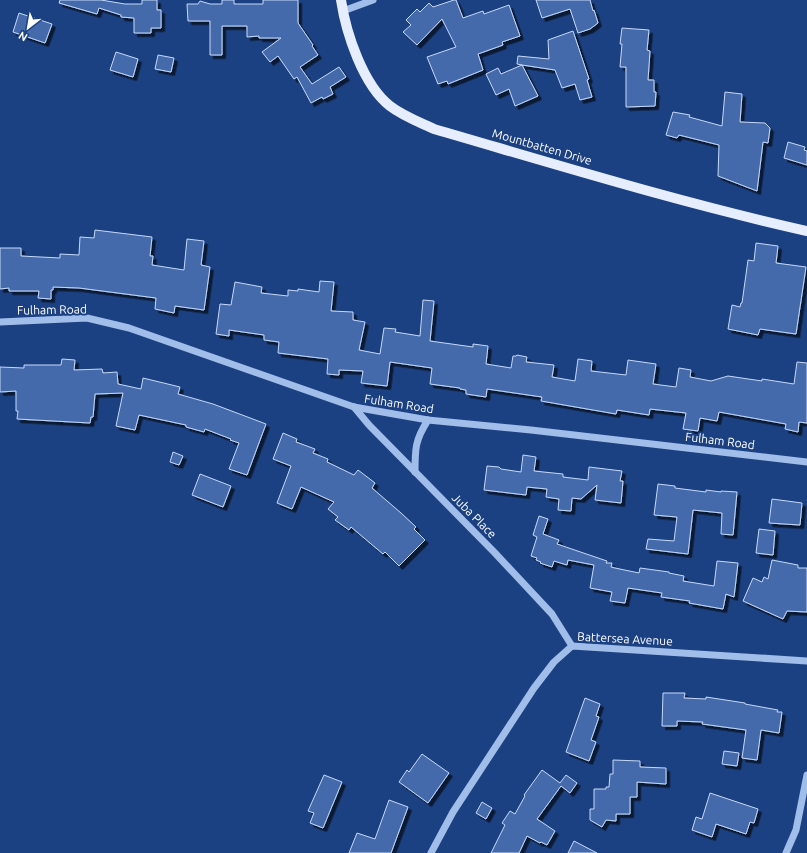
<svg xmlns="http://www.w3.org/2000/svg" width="807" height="853" font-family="Ubuntu,sans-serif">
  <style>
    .building { fill: #446aac; stroke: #c6d9f8; filter: url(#shadow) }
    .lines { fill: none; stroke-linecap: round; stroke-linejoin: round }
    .minor { stroke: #a1bdea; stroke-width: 7 }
    .major { stroke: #e5edfe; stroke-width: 10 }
    .labels { text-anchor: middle; stroke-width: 4; stroke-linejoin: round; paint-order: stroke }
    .street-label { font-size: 12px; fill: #fff; stroke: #1c4182 }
  </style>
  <defs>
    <filter id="shadow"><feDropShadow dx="3.5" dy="3.5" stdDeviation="0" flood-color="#0009"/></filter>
  </defs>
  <rect width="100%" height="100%" fill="#1c4182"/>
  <g class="building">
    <path d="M60 0H101L125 4H142V0H157V10H161V28H151V33H134V18L121 17V15L99 8 97 14 59 3Z"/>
    <path d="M222 0H234V4H263V0H298V23L313 45 312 46 318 55 300 67 312 84 339 67 346 77 330 87 333 94 323 99 322 97 311 103 297 77 294 79 278 56 270 62 262 52 281 38H259V36L247 37V26H222V55H210V21H188L187 4H198L200 1 210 4H222Z"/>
    <path d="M454 0H456L463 18 483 11 484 14 509 5 520 36 502 42 503 45 478 54 483 70 448 84 447 81 438 84 427 57 456 47 442 19 417 45 403 32 411 25 406 20 417 9 420 12 429 3 433 7Z"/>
    <path d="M536 0H590L593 11 594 10 598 23 590 29 578 33 570 9 542 18Z"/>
    <path d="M19 13 52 24 45 43 13 32Z"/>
    <path d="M622 28 649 30 647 50 650 51 648 80H654V92H656L655 106 626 107V67H620L622 44H620Z"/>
    <path d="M573 31 589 79 587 80 592 97 580 100 575 84 562 88 555 70 522 65 538 96 515 106 509 89 496 95 486 74 498 68 501 74 522 65 517 64 518 56 549 59 548 40Z"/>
    <path d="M116 52 138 59 133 77 110 70Z"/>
    <path d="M158 55 174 58 171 72 155 69Z"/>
    <path d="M725 92 742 94 740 122 765 123 770 128 768 143 763 142 757 191 718 176 719 145 679 135 677 138 666 135 673 112 690 115 689 117 722 126Z"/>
    <path d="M788 142 805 147 804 150 807 151V165L784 158Z"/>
    <path d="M95 230 152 237 150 256H153L152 265 184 270 187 239 204 241 201 265 210 267 204 310 175 306 174 313 155 309 156 298 79 288 53 287V290H51V299L38 298 39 291H9V288L0 289V248H21V256L60 258V254L79 255 80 237 94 238Z"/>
    <path d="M756 243 778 246 776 263 806 267 796 334 760 329 758 335 728 329 732 305 740 307 741 303H742L748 260 754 261Z"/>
    <path d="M320 281 334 282 331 311 353 312V320L365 322 359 350 380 354 384 328 396 329 395 332 420 336 423 300 434 301 430 341 473 347V344L488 346 486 364 511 368 513 356H516L517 355 527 357 526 362 554 365 552 377 575 381 578 359 592 361 591 371 626 375 628 360 656 364 653 384 676 387 679 368 691 370 690 377 711 381 728 376 762 381V379L794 384 797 362 807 363V423L799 422 798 432 785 429 786 424 719 412 717 421 700 418 698 431 683 429 686 413 650 409 649 415 617 410 616 414 541 401 542 397 487 389 486 397 466 394V390L460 389V388L430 384 432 368 390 362 387 386 361 383 363 371 339 370V375L327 374 328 359 278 353 279 342 264 340V335L229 330V336L216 334 220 304 231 305 235 282 262 287 261 293 288 296V290L298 291V289L319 292Z"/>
    <path d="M62 359 75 360 74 370 102 369 103 373 117 372 118 384 141 389 143 378 180 387 178 394 213 404 266 424 247 475 229 469 239 443 230 440 231 439 205 429 204 432 186 427V425L139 415 135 430 116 426 123 393 95 394 93 417H91L90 423 17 419 18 411H16V391L0 392V367L24 368V365H61Z"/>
    <path d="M283 433 297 439 296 442 315 449 313 453 328 459 327 462 354 475 358 470 375 483 372 488 401 513 416 527 414 529 425 540 399 566 385 552 383 554 351 527 349 530 335 520 338 517 328 509 334 502 301 487 292 509 277 503 291 466 273 459Z"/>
    <path d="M173 452 183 456 179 465 170 462Z"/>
    <path d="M523 455 536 457 534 471 563 474V477L588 480 589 467 622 471 620 481H623L621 503 595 500 597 485 581 499 572 498 571 511 558 510 559 499 546 497 547 489 527 487 526 495 484 490 487 466 499 467 501 469 521 472Z"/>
    <path d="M200 474 231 486 223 507 192 495Z"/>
    <path d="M658 484 675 486V488L706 492V490L721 492V491L737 492 733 535 721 534 722 513 693 510 688 554 646 549 648 539 674 541 677 517 654 515Z"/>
    <path d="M772 499 802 503 800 525 769 523Z"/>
    <path d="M539 516 548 519 543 534 559 540 557 544 607 561 606 563H612L611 567 615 568 639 573 640 568 669 572V573L684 576 683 581 714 586 717 561 738 563 734 597 726 594 723 609 689 603 690 601 661 597 662 593 628 588 625 603 610 601 612 592 590 588 594 565 568 560 567 565 554 561 552 567 540 563 541 562 536 560 537 558 531 556 537 537 533 535Z"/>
    <path d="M759 529 775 531 773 555 756 553Z"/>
    <path d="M772 560 798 565V568H807V612L787 611 783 619 743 601 753 578 762 582 764 577 768 579Z"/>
    <path d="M663 693H685L684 698 706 699V697L745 703V704L778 710 777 712H782L779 733 761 730 757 760 742 758 746 730 702 724 703 722 677 721V726H662Z"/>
    <path d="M585 698 600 704 596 716 599 717 591 740 596 742 589 761 566 752Z"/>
    <path d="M724 751 739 753 737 766 722 764Z"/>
    <path d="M422 754 449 773 428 803 399 782 407 770 409 772Z"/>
    <path d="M613 760 640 761V767L666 768V784L637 782V797H630V814H616V821L606 820 602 827 590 820V809H594V789H606V787H609L610 774H613Z"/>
    <path d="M542 770 560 783 566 775 577 783 570 793 561 786 537 819 555 831 547 845 541 842 540 843 527 836 519 853H491L505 825 502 823 510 811 515 814 525 796 524 795Z"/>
    <path d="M324 775 342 782 323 828 310 823 314 813 308 811Z"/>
    <path d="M710 793 758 809 754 823 750 822 746 834 716 824 712 837 692 830 696 817 702 819Z"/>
    <path d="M389 800 408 807 391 853H349L357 833 375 839Z"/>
    <path d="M482 802 492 808 486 819 476 813Z"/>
    <path d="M574 841 597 853H568Z"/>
  </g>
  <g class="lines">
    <g class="minor">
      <path d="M343 11 373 0"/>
      <path d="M0 322 87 318 129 328 354 407 428 420 531 430 807 462"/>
      <path d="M354 407 369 425 495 553 552 614 572 646"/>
      <path d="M415 472C415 449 415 440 428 420"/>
      <path d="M431 853 453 812 534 688 554 662 572 646 807 661"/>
      <path d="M786 853 796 830 807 775"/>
    </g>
    <path class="major" d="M341 0C346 33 363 85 390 106 403 116 419 122 434 129 558 165 681 203 807 231"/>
  </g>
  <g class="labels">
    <g class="street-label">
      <text transform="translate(542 147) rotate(16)" y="4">Mountbatten Drive</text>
      <text transform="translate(52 310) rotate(-1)" y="4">Fulham Road</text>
      <text transform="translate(399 404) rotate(9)" y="4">Fulham Road</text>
      <text transform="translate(720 441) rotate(7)" y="4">Fulham Road</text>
      <text transform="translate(474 516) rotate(45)" y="4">Juba Place</text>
      <text transform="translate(625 639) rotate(3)" y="4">Battersea Avenue</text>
    </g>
  </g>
  <g transform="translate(28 28) rotate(211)" stroke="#1c4182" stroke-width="3" paint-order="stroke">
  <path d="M0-3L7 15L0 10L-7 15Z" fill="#ffffff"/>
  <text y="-6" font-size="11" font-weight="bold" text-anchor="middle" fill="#ffffff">N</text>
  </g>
</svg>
